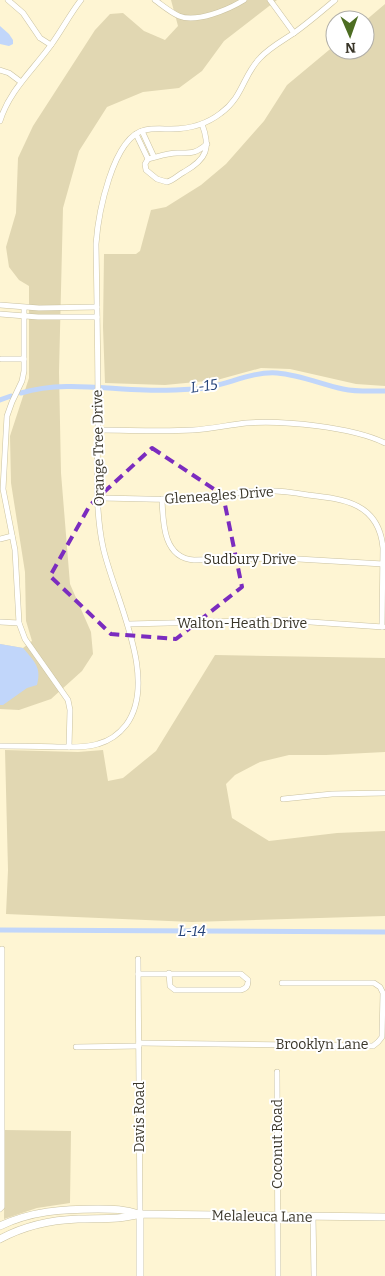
<svg xmlns="http://www.w3.org/2000/svg" width="385" height="1276" font-family="Bitter,serif">
  <style>
    .green { fill: #e1d7b2 }
    .water { fill: #c1d6fa }
    .lines { fill: none; stroke-linecap: round; stroke-linejoin: round }
    .canal { stroke: #c1d6fa; stroke-width: 5 }
    .street-casing { stroke: #cac2a1; stroke-width: 6 }
    .secondary-casing { stroke: #cac2a1; stroke-width: 8 }
    .street { stroke: #fff; stroke-width: 5 }
    .secondary { stroke: #fff; stroke-width: 7 }
    .marked { fill: none; stroke: #7b2cbf; stroke-width: 4; stroke-dasharray: 10 6; stroke-linejoin: round }
    .labels { text-anchor: middle; stroke-width: 4; stroke-linejoin: round; paint-order: stroke }
    .street-label { font-size: 14px; fill: #393528; stroke: #fff }
    .water-label { font-size: 15px; font-style: italic; fill: #254379; stroke: #fff }
  </style>
  <rect width="100%" height="100%" fill="#fef5d3"/>
  <g class="green">
    <path d="M171 0H277L224 41 202 71 179 88 143 92 107 107 79 151 63 208 59 372 61 473 70 584 91 632 93 654 82 671 51 699 19 710 0 709V644L23 648 32 641 26 621 25 572 11 483 10 436 29 378V286L19 280 9 267 6 247 16 213 18 158 33 126 95 30 110 14 123 13 144 31 165 40 178 26Z"/>
    <path d="M385 4V386L356 384 290 369 261 368 217 380 165 385 105 383 103 327 104 254H136L140 251 151 210 166 207 201 185 226 164 264 121 287 85 335 45V50H365V21Z"/>
    <path d="M215 655 385 658V752L326 755H289L260 762 235 775 226 784 232 818 269 841 337 833 385 831V916L192 922 6 914 8 870 5 750 78 752 103 750 108 781 123 778 156 751Z"/>
    <path d="M5 1130 71 1131 70 1203 37 1208 4 1219Z"/>
  </g>
  <g class="water">
    <path d="M0 26 9 34 13 40V44L9 46 0 44Z"/>
    <path d="M0 644 23 648C34 661 42 667 37 685L27 688 3 705H0Z"/>
  </g>
  <g class="lines">
    <g class="canal">
      <path d="M21 393C62 381 103 389 145 390 162 391 179 390 195 389 222 388 249 371 277 373 300 375 321 384 343 389 357 392 371 391 385 391"/>
      <path d="M0 400 11 396"/>
      <path d="M0 930 385 932"/>
    </g>
    <g class="street-casing">
      <g id="street">
        <path d="M8 0 23 13 40 38 51 45"/>
        <path d="M155 0C162 5 170 12 179 16 196 23 228 10 244 0"/>
        <path d="M270 0 294 33"/>
        <path d="M0 70 9 73 21 82"/>
        <path d="M0 121C9 91 33 70 51 45 62 30 70 14 81 0"/>
        <path d="M142 131 154 157"/>
        <path d="M136 134 148 159 145 164 146 170 157 179 167 182C174 180 178 175 184 172 207 159 211 148 202 124"/>
        <path d="M148 159C157 157 167 153 177 153 192 153 195 154 207 144"/>
        <path d="M0 305 39 308 97 307"/>
        <path d="M24 308V371L22 381 12 402 7 416 3 489 15 550 19 623 25 639 68 700 70 710 69 747"/>
        <path d="M0 314 38 317H97"/>
        <path d="M1 359H24"/>
        <path d="M98 430C129 430 161 432 193 430 211 429 228 425 246 423 283 420 352 427 385 443"/>
        <path d="M98 498C129 498 159 500 190 499 213 498 235 492 258 491 275 490 291 492 308 495 344 499 379 503 383 548L382 627"/>
        <path d="M162 499C163 522 163 558 194 560L281 558 383 564"/>
        <path d="M0 539 12 536"/>
        <path d="M0 622 19 623"/>
        <path d="M129 624 282 620 383 627"/>
        <path d="M0 746C19 746 38 746 57 747 71 747 85 748 98 744 109 741 119 734 126 725 160 679 113 595 103 547 94 505 98 460 98 418 98 360 97 302 96 244 98 216 112 137 145 130 153 128 163 129 171 129 189 129 207 124 221 113 243 97 243 75 260 58 269 48 282 41 294 33 308 23 322 11 335 0"/>
        <path d="M283 799 332 794 385 793"/>
        <path d="M138 959 140 1214"/>
        <path d="M138 974H241L248 980C248 986 247 988 241 990H175L170 986 169 973"/>
        <path d="M139 1043 373 1046 378 1042 382 1037 383 993 380 987 374 983H282"/>
        <path d="M76 1047 139 1046"/>
        <path d="M277 1072 278 1276"/>
        <path d="M0 1209 2 1207V949"/>
        <path d="M313 1216 314 1276"/>
      </g>
    </g>
    <g class="secondary-casing">
      <g id="secondary">
        <path d="M140 1214V1276"/>
        <path d="M0 1226C31 1211 63 1209 98 1209 113 1209 125 1209 139 1214"/>
        <path d="M0 1239C24 1226 51 1220 78 1219 99 1218 120 1220 140 1214L385 1217"/>
      </g>
    </g>
    <use href="#street" class="street"/>
    <use href="#secondary" class="secondary"/>
  </g>
  <path class="marked" d="M152 448 223 495 242 587 176 639 111 634 50 576 90 505Z"/>
  <g class="labels">
    <g class="street-label">
      <text transform="translate(98 448) rotate(-91)" y="5">Orange Tree Drive</text>
      <text transform="translate(219 495) rotate(-4)" y="5">Gleneagles Drive</text>
      <text x="250" y="564">Sudbury Drive</text>
      <text x="242" y="628">Walton-Heath Drive</text>
      <text x="322" y="1049">Brooklyn Lane</text>
      <text transform="translate(139 1117) rotate(-90)" y="5">Davis Road</text>
      <text transform="translate(277 1144) rotate(-90)" y="5">Coconut Road</text>
      <text transform="translate(262 1216) rotate(1)" y="5">Melaleuca Lane</text>
    </g>
    <g class="water-label">
      <text transform="translate(204 386) rotate(-8)" y="5">L-15</text>
      <text x="192" y="936">L-14</text>
    </g>
  </g>
  <g transform="translate(350 35) rotate(178)"><circle r="24" fill="#ffffff" stroke="#b0aea9"/>
  <path d="M0-4L9 19L0 12L-9 19Z" fill="#4d6d22"/>
  <text y="-8" font-size="14" font-weight="bold" text-anchor="middle" fill="#393528">N</text>
  </g>
</svg>
